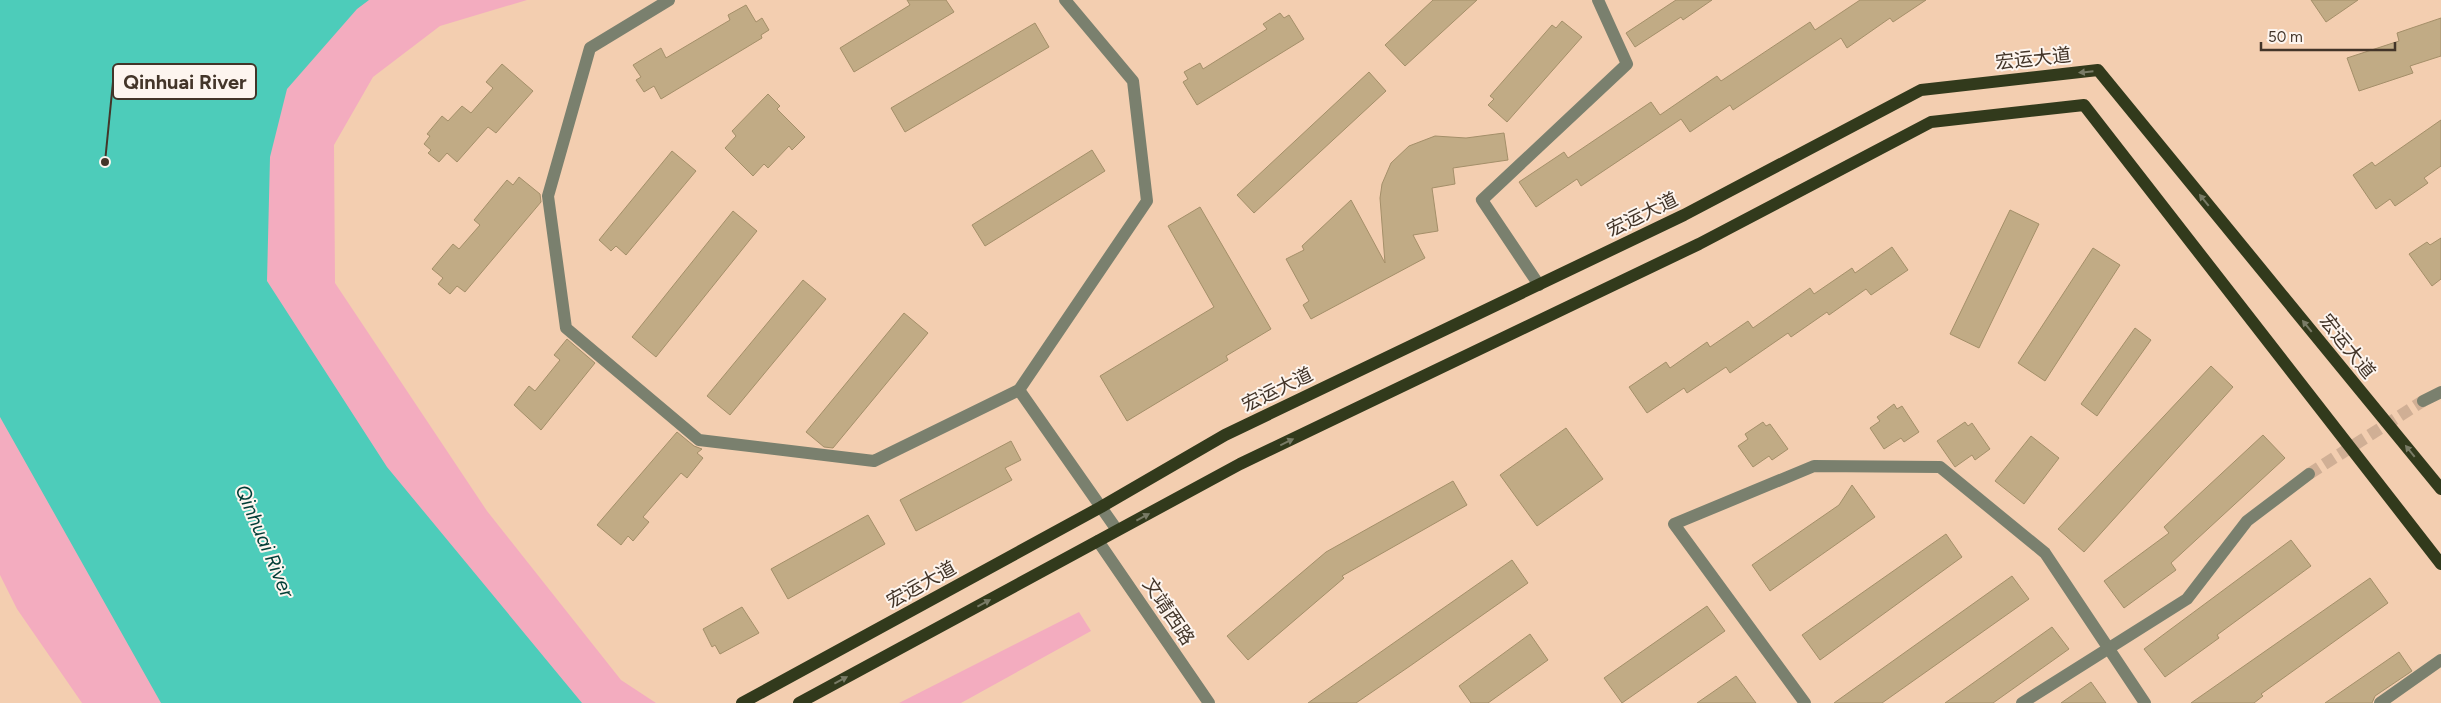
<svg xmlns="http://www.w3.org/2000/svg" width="2441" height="703" font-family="Figtree,'Noto Sans SC',sans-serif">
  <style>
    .green { fill: #f3acbf }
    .water { fill: #4dccba }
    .building { fill: #c1ab85; stroke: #a48f69 }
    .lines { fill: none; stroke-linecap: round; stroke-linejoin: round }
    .minor-tunnel { stroke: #d0af95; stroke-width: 12; stroke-dasharray: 12 6; stroke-linecap: butt }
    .minor { stroke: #7a806e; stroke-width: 12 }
    .major { stroke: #323a1c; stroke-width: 12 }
    .oneway { fill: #797b66 }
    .labels { text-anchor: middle; stroke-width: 4; stroke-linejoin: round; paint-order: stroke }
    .street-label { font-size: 19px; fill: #433529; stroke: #fdf5ef }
    .water-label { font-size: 20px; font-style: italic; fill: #003d36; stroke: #fdf5ef }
    .leader { fill: none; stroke: #433529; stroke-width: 2 }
    .callout-dot { fill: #433529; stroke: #fdf5ef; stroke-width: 2 }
    .callout { fill: #fdf5ef; stroke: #433529; stroke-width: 2 }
    .callout-label { font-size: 20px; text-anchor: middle; font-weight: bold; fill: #433529 }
  </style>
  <rect width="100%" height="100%" fill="#f3ceb0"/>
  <g class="green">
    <path d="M0 0H527L440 26 373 77 334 145 335 283 487 511 621 680 656 703H82L17 609 0 575Z"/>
    <path d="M1079 612 1091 631 961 703H899Z"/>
  </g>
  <path class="water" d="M0 0H369L357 9 287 89 270 157 267 281 387 467 582 703H161L0 417Z"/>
  <g class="building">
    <path d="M907 0H946L954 12 854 72 840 48 910 5Z"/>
    <path d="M1433 0H1477L1405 66 1385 45Z"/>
    <path d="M1676 0H1712L1683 20 1681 17 1635 47 1626 33Z"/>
    <path d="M1860 0H1926L1893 22 1890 18 1847 48 1841 38 1733 110 1730 105 1690 132 1681 119 1581 186 1577 179 1536 207 1519 182 1564 152 1568 158 1651 102 1660 115 1717 76 1721 81 1810 22 1815 30Z"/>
    <path d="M2311 0H2358L2326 22Z"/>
    <path d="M746 5 756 22 762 18 769 30 761 35 762 38 661 99 654 86 644 92 636 80 641 77 633 65 661 48 666 58 730 20 728 15Z"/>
    <path d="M1280 13 1284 18 1289 15 1304 39 1197 105 1183 82 1188 79 1184 72 1200 63 1203 69 1267 29 1263 24Z"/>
    <path d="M2441 18V56L2410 66 2413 73 2359 91 2347 58 2399 41 2397 33Z"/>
    <path d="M1562 21 1582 37 1507 122 1488 105 1494 99 1490 96 1552 25 1556 28Z"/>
    <path d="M1035 23 1049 47 905 132 891 108Z"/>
    <path d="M502 64 533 91 496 133 488 127 457 162 447 153 439 162 428 153 431 150 424 144 430 136 427 134 442 116 448 121 462 106 471 113 493 88 486 82Z"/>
    <path d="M1369 72 1386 91 1254 213 1237 195Z"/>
    <path d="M768 94 780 106 777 109 805 137 792 150 789 146 768 168 764 164 753 176 725 148 736 136 732 131Z"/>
    <path d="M2441 120V166L2424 178 2428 183 2395 206 2390 199 2376 209 2353 175 2372 162 2375 166Z"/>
    <path d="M1504 133 1508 160 1453 168 1455 184 1432 188 1438 231 1413 235 1425 258 1311 319 1303 305 1309 301 1286 259 1304 250 1302 246 1351 200 1385 263 1380 198 1382 184 1391 163 1409 146 1435 136 1466 138Z"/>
    <path d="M1092 150 1105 171 985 246 972 225Z"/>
    <path d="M672 151 696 171 626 255 616 246 611 251 599 240Z"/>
    <path d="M519 177 540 194 541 202 465 292 457 286 450 294 438 284 443 278 432 269 453 244 459 249 480 225 474 220 507 180 513 185Z"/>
    <path d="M1200 207 1271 329 1226 356 1228 360 1127 421 1100 376 1214 307 1168 226Z"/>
    <path d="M2010 210 2039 224 1979 348 1950 334Z"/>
    <path d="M733 211 757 231 656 357 632 337Z"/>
    <path d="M2441 238V279L2432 286 2409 254 2427 242 2430 245Z"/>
    <path d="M1892 247 1908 270 1871 295 1866 289 1829 315 1827 312 1791 337 1788 333 1730 373 1726 367 1687 393 1684 388 1647 413 1629 387 1666 362 1670 368 1707 342 1710 347 1748 321 1753 328 1810 288 1814 294 1852 268 1855 273Z"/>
    <path d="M2093 248 2120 265 2045 381 2018 363Z"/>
    <path d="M803 280 826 299 730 415 707 396Z"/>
    <path d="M904 313 928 333 833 448 824 447 806 432Z"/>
    <path d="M2135 328 2151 340 2097 416 2081 404Z"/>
    <path d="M567 339 595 363 541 430 514 405 529 386 535 391 560 360 554 355Z"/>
    <path d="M2211 366 2233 387 2084 552 2058 529Z"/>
    <path d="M1894 404 1897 409 1902 406 1919 432 1904 442 1901 438 1884 449 1870 428 1880 421 1877 417Z"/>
    <path d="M1763 422 1766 426 1770 424 1788 449 1772 460 1769 456 1753 467 1738 446 1748 439 1745 434Z"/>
    <path d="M1965 422 1968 426 1972 423 1990 449 1975 460 1972 455 1955 467 1937 441Z"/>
    <path d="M1566 428 1603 479 1537 526 1500 475Z"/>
    <path d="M677 432 694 446 702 449 697 453 703 458 687 478 681 473 643 517 649 522 633 541 628 536 621 545 597 525Z"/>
    <path d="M2263 435 2285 458 2171 563 2176 570 2124 608 2104 581 2169 533 2164 527Z"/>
    <path d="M2031 436 2059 458 2024 504 1995 481Z"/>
    <path d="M1011 441 1021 460 1005 468 1012 480 916 531 900 500Z"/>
    <path d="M1453 481 1467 505 1342 576 1344 578 1248 660 1227 636 1326 552Z"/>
    <path d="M1852 485 1875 517 1770 591 1752 565 1839 505Z"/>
    <path d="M868 515 885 544 788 599 771 569Z"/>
    <path d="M1946 534 1962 557 1820 660 1802 635Z"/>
    <path d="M2291 540 2311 566 2217 635 2219 638 2165 677 2144 649Z"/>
    <path d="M1512 560 1528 583 1410 666 1356 703H1308Z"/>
    <path d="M2012 576 2029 599 1882 703H1834Z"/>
    <path d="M2370 578 2388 603 2261 694 2263 696 2254 703H2191Z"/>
    <path d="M1707 606 1725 631 1622 703 1604 678Z"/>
    <path d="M742 607 759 633 720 654 715 645 712 647 703 629Z"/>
    <path d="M2052 627 2069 649 1993 703H1945Z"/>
    <path d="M1530 634 1548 660 1488 703H1471L1459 686Z"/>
    <path d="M2399 652 2412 671 2375 696 2372 703H2325Z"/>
    <path d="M1736 676 1756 703H1697Z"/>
    <path d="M2091 682 2106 703H2061Z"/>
  </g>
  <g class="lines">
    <path class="minor-tunnel" d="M2309 474 2423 401"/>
    <g class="minor">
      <path d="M669 0 590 48 548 196 566 328 699 440 874 461 1019 390 1147 201 1133 81 1065 0"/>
      <path d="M1539 285 1482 200 1627 64 1598 0"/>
      <path d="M1019 390 1117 530"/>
      <path d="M2423 401 2441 392"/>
      <path d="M1098 541 1209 703"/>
      <path d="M1805 703 1674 524 1814 466 1940 467 2045 553 2145 703"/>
      <path d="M2022 703 2187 599 2247 521 2309 474"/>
      <path d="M2380 703 2441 660"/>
    </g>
    <g class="major">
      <path d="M742 703 1101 507 1225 435 1684 215 1921 90 2098 70 2441 489"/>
      <path d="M799 703 1240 464 1699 244 1931 122 2084 105 2441 564"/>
    </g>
  </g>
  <defs><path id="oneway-solid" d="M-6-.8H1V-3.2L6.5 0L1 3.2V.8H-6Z" transform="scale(1.25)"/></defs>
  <g class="oneway">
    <use href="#oneway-solid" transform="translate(2086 72) rotate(174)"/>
    <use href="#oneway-solid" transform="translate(2204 200) rotate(-129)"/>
    <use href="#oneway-solid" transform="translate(2307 326) rotate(-129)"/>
    <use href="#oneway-solid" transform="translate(1287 442) rotate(-26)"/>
    <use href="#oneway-solid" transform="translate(2410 451) rotate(-129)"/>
    <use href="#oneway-solid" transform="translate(1143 517) rotate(-28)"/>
    <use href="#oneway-solid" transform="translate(984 603) rotate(-28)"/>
    <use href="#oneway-solid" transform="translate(841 680) rotate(-28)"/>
  </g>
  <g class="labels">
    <g class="street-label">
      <text transform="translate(2033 58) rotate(-6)" y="7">宏运大道</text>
      <text transform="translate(1642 214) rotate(-26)" y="7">宏运大道</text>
      <text transform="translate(2348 346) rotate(51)" y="7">宏运大道</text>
      <text transform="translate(1277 389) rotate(-26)" y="7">宏运大道</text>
      <text transform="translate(921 584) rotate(-29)" y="7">宏运大道</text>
      <text transform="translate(1169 611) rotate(56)" y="7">文靖西路</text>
    </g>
    <g class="water-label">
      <text transform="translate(265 541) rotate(67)" y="7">Qinhuai River</text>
    </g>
  </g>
  <path class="leader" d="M105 162L113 82"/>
  <circle class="callout-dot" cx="105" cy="162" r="5"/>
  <rect class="callout" x="113" y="64" width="143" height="35" rx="5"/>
  <g class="callout-label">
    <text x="185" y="89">Qinhuai River</text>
  </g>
  <path d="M2261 42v8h134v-8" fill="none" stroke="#433529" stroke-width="2.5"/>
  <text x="2268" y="42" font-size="15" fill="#433529" stroke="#fdf5ef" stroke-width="4" paint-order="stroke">50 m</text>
</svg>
